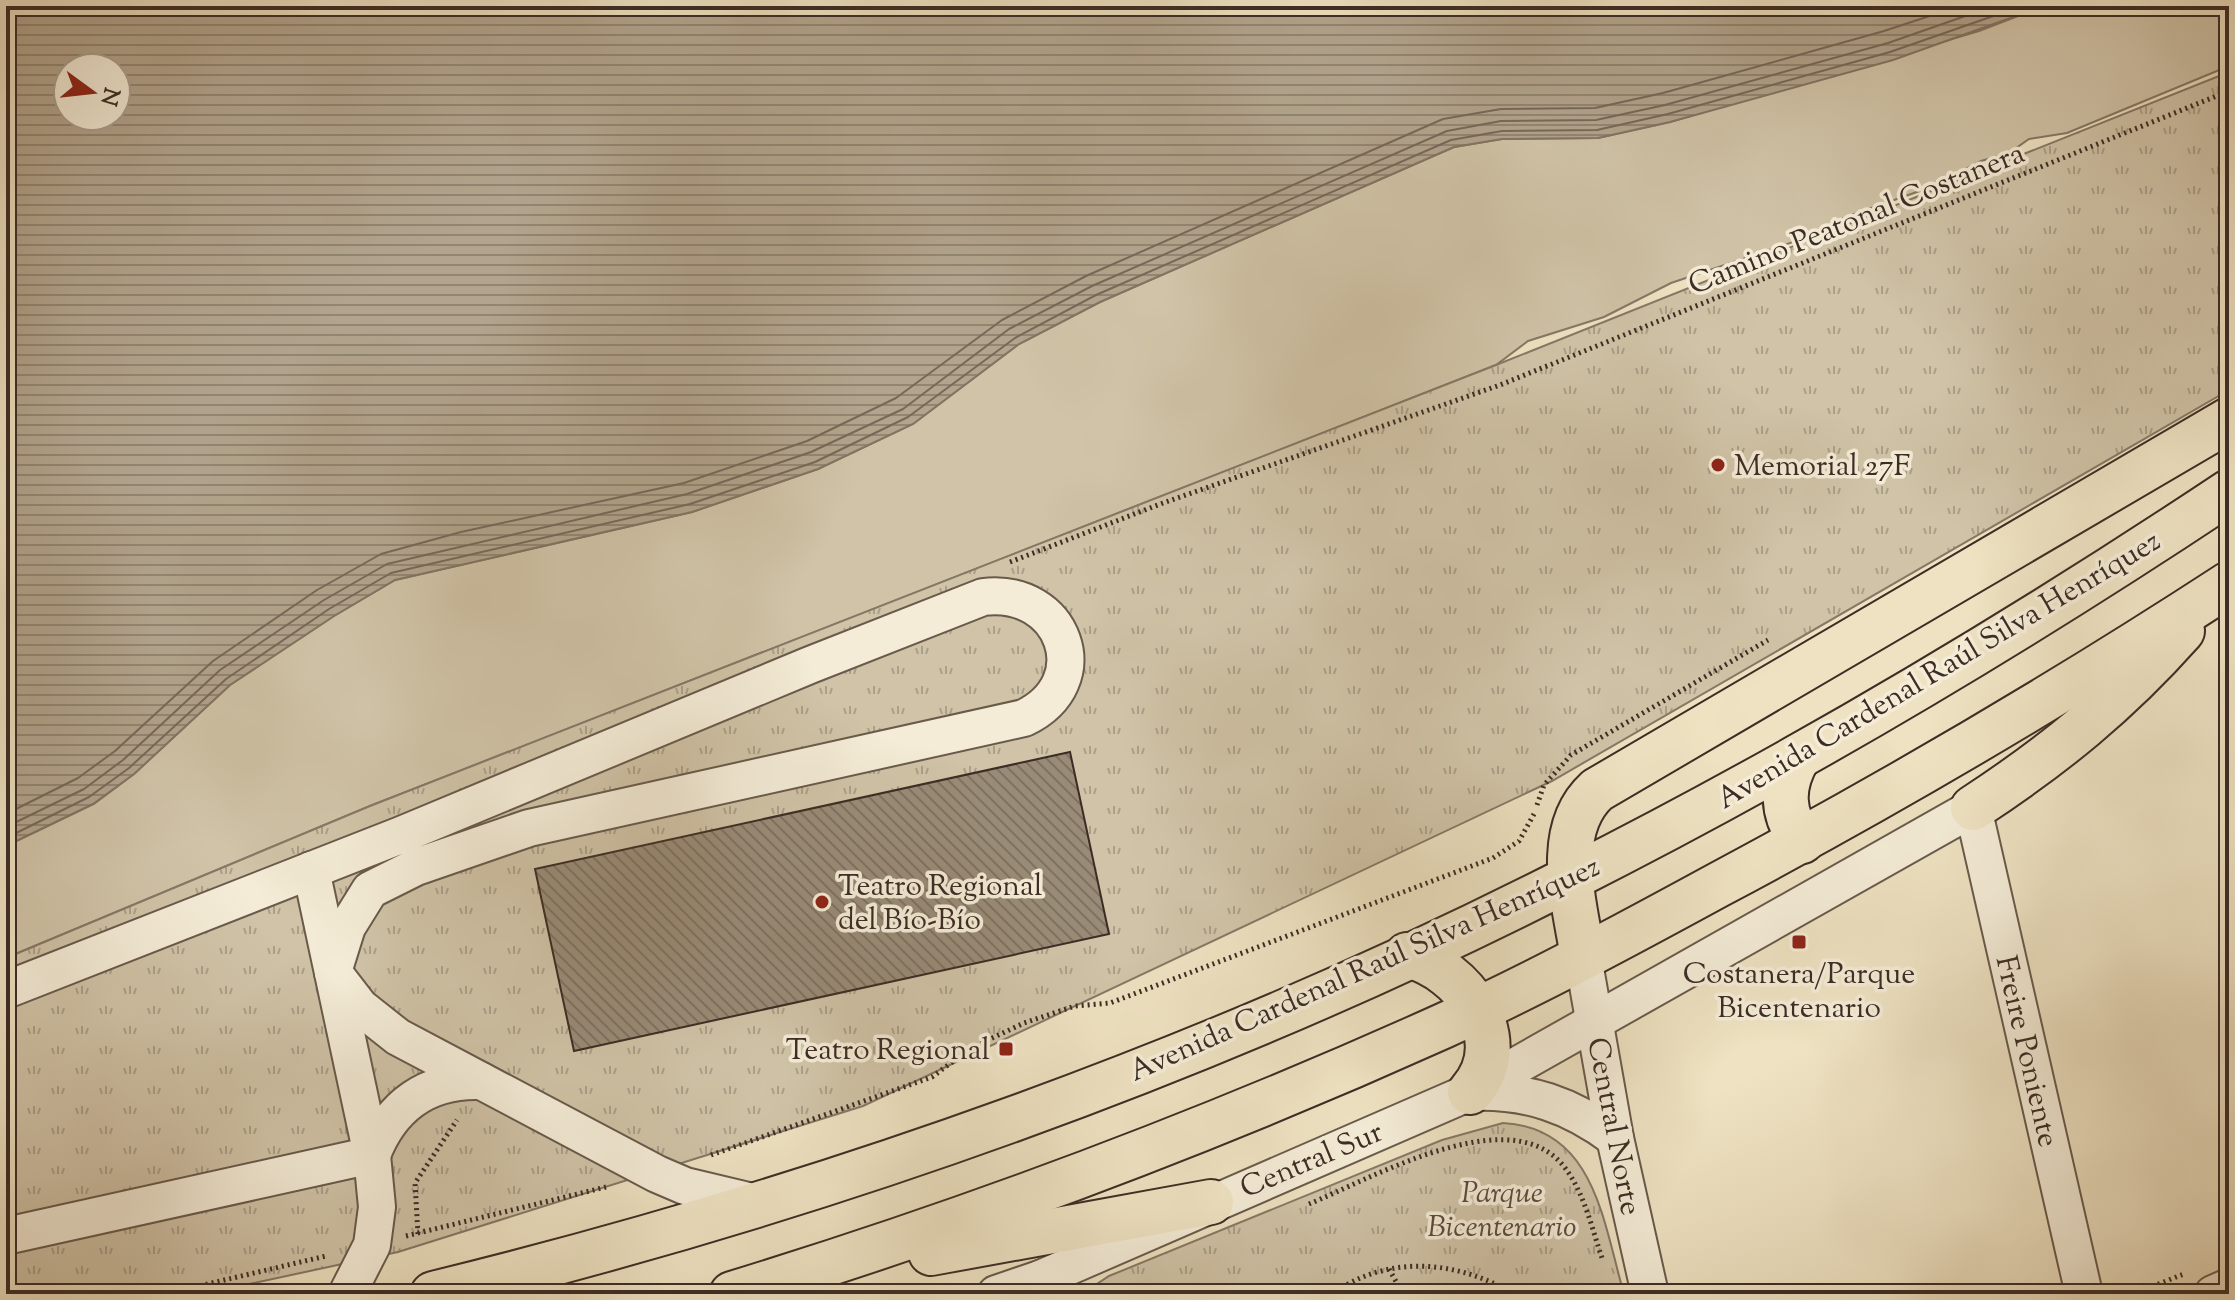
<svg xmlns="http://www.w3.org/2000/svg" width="2235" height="1300" font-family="'Sorts Mill Goudy',serif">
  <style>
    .green { fill: #d0c3a7; stroke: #867866; stroke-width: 2 }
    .park { fill: url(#park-tufts); stroke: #867866; stroke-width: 2 }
    .water { fill: url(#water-rules); stroke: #837463; stroke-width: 2; fill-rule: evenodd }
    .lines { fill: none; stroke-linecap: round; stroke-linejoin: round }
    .shore { stroke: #786859; stroke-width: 2 }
    .building { fill: url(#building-back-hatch); stroke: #3d2c25; stroke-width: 2 }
    .minor-casing { stroke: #695a4c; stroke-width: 40 }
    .major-casing { stroke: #3d2c25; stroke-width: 48 }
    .path { stroke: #3d2c25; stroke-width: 5; stroke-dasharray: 2 4; stroke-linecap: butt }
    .minor { stroke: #f4ecd7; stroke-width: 36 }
    .major { stroke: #eee2c2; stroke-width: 44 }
    .poi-dot { fill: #8f2418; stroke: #f4ecd7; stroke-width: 3 }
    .labels { text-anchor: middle; stroke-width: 7; stroke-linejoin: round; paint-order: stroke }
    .street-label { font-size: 30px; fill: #3d2c25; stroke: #f4ecd7 }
    .poi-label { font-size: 30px; fill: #3d2c25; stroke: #f4ecd7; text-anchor: start }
    .park-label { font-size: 30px; font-style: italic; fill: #5a4a3f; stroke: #f4ecd7 }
  </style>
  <defs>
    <pattern id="park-tufts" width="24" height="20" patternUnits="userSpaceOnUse" patternTransform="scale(2)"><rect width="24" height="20" fill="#d0c3a7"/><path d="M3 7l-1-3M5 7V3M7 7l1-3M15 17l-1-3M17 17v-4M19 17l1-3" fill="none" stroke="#aa9f88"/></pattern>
    <pattern id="water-rules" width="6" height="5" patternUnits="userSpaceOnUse" patternTransform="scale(2)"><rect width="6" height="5" fill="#b2a48d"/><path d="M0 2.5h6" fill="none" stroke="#928673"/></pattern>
    <pattern id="building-back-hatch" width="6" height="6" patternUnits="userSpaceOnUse" patternTransform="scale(2)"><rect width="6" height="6" fill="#998b77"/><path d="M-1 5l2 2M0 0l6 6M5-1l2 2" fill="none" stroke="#7e7261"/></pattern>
  </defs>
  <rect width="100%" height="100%" fill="#eee2c2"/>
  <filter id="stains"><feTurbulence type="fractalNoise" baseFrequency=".0025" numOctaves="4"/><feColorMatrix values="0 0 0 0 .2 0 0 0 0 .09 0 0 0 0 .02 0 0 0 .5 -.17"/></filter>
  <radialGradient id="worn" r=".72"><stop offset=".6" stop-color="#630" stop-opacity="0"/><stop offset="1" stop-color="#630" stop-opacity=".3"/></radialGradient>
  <path class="green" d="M2044 6H2229V66L2067 133 2029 139 2009 153 1981 161 1931 187 1846 217 1796 241 1671 283 1604 317 1528 341 1496 365 370 806 6 958V846L94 804 134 774 230 685 334 616 395 580 692 512 818 469 913 424 1019 344 1100 302 1454 147 1502 139 1598 138 1670 122 1979 31Z"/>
  <g class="park">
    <path d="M2229 72V390L1552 781 863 1106 398 1252 203 1294H6V958L370 806 1496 365Z"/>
    <path d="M1503 1123C1595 1128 1603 1222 1624 1294H1082L1109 1276 1442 1140Z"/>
  </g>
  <path class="water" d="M6 6H2044L1893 60 1670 122 1598 138 1502 139 1454 147 1100 302 1019 344 913 424 818 469 692 512 395 580 334 616 230 685 134 774 93 804 6 846ZM68 68H116V116H68Z"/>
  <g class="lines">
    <g class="shore">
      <path d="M6 814 78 778 115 751 213 661 317 590 381 554 461 532 684 483 807 441 896 398 1002 320 1086 276 1443 119 1501 109 1595 108 1663 93 1884 31 1960 6"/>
      <path d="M6 827 84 789 123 760 220 670 324 600 387 564 687 494 811 452 903 409 1009 329 1092 286 1447 131 1501 121 1596 120 1665 105 1888 43 1994 6"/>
      <path d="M6 838 89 797 129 768 226 679 329 609 391 573 690 504 815 462 908 417 1015 338 1096 295 1451 140 1502 131 1597 130 1668 114 1890 52 2022 6"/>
    </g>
  </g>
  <path class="building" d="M1070 752 1109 934 574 1051 535 869Z"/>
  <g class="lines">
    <g class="minor-casing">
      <g id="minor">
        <path d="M311 870 372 1155 377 1207 372 1245 347 1294"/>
        <path d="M1583 957 1615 1138 1650 1294"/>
        <path d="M333 972 360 1007 398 1037 657 1174 685 1186 761 1204"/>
        <path d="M6 990 401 835 810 665 983 597C1064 587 1099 682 1024 718L529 828 416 867 370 890 347 927 333 972"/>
        <path d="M1472 1092C1528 1090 1571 1105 1615 1138"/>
        <path d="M372 1155C391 1105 428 1079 481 1081"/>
        <path d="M6 1236 372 1155"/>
        <path d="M996 1294 1040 1279"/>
        <path d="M1028 1294 1040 1279 1470 1092 1973 808 2084 1294"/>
        <path d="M2213 1294 2229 1287"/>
      </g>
    </g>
    <g class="major-casing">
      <g id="major">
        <path d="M1798 757C1781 786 1781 814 1802 841"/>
        <path d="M1973 808C2054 755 2118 703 2182 631"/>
        <path d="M1407 955C1464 969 1516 1040 1470 1092"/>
        <path d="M1583 957C1575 905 1552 831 1597 790L2229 420"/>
        <path d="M931 1253 1211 1202"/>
        <path d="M433 1294C822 1199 1212 1061 1569 879 1797 764 2017 633 2229 492"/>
        <path d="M732 1294C977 1219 1210 1131 1443 1026 1537 983 1628 934 1718 885 1893 792 2063 692 2229 584"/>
      </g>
    </g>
    <g class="path">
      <path d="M1010 562 1163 503 1500 385 2229 91"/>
      <path d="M1537 805 1544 785 1571 755 1768 640"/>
      <path d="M711 1155 932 1077 971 1048 1024 1023 1075 1006 1110 1003 1493 858 1519 841 1534 814"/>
      <path d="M1309 1204C1370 1179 1498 1106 1556 1158 1582 1182 1591 1226 1602 1258"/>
      <path d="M418 1234 415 1183 457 1120"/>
      <path d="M406 1236 606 1187"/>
      <path d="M1389 1269 1403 1294"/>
      <path d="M2117 1287C2138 1296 2164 1281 2184 1274"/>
      <path d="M165 1294 326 1256"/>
      <path d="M1332 1294C1388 1254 1457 1260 1514 1294"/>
    </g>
    <use href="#minor" class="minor"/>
    <use href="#major" class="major"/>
  </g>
  <g class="poi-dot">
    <circle cx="1718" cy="465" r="8"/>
    <circle cx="822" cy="902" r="8"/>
    <rect x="1791" y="934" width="16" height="16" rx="4"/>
    <rect x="998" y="1041" width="16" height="16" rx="4"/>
  </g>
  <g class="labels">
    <g class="street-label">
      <text transform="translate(1856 218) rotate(-22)" y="10">Camino Peatonal Costanera</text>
      <text transform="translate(1938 669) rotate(-31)" y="10">Avenida Cardenal Raúl Silva Henríquez</text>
      <text transform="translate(1364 968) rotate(-24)" y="10">Avenida Cardenal Raúl Silva Henríquez</text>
      <text transform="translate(2028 1051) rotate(77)" y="10">Freire Poniente</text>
      <text transform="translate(1615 1126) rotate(79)" y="10">Central Norte</text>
      <text transform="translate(1311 1159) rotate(-23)" y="10">Central Sur</text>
    </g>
    <g class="poi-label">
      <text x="1734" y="475">Memorial 27F</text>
      <text x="838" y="895">Teatro Regional<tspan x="838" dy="34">del Bío-Bío</tspan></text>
      <text x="1799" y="983" text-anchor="middle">Costanera/Parque<tspan x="1799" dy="34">Bicentenario</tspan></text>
      <text x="990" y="1059" text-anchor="end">Teatro Regional</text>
    </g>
    <g class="park-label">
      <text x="1502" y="1202">Parque<tspan x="1502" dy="34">Bicentenario</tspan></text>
    </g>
  </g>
  <rect width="2235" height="1300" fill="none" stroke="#eee2c2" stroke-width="32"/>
  <rect x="8" y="8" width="2219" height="1284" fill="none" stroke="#3d2c25" stroke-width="4"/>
  <rect x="16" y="16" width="2203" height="1268" fill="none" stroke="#3d2c25" stroke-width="2"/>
  <g transform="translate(92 92) rotate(105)"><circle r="38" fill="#f4ecd7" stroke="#ab9f90" stroke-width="2"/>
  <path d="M0-6L14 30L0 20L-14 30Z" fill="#8f2418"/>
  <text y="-12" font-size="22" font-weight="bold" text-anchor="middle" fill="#3d2c25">N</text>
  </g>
  <rect width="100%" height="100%" filter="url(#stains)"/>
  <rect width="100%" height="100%" fill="url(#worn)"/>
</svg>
